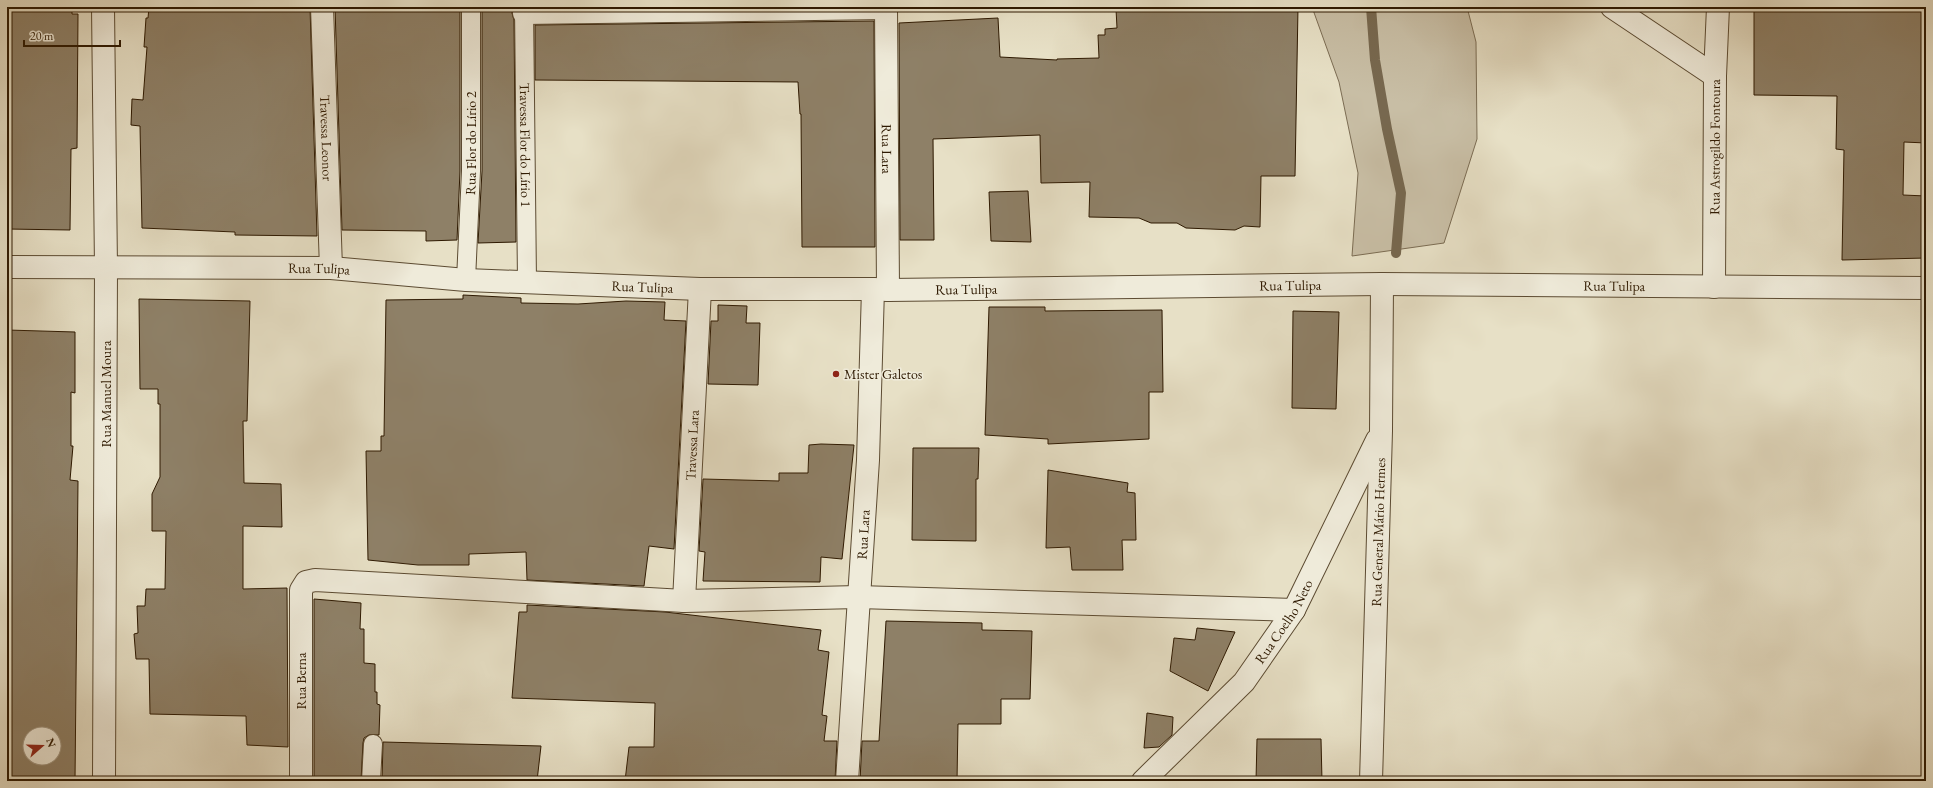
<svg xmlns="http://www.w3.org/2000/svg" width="1933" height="788" font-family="'EB Garamond',serif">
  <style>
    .green { fill: #c8bea5; stroke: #7b6c53 }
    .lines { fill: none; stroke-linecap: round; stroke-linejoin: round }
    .stream { stroke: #77684f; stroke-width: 10 }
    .building { fill: #8e8067; stroke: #2e1901; fill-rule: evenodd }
    .service-casing { stroke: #5c4b32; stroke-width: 20 }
    .minor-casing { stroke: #5c4b32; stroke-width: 24 }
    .tertiary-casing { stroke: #5c4b32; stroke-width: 24 }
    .service { stroke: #efebda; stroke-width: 18 }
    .minor { stroke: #efebda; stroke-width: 22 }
    .tertiary { stroke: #efebda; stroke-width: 22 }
    .poi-dot { fill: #8f2418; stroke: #efebda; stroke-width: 1.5 }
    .labels { text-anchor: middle; stroke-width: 3; stroke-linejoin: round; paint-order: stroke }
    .street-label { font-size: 14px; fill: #2e1901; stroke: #efebda }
    .poi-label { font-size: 14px; fill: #2e1901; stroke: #efebda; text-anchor: start }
  </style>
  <rect width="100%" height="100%" fill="#e7e0c6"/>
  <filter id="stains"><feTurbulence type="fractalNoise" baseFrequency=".005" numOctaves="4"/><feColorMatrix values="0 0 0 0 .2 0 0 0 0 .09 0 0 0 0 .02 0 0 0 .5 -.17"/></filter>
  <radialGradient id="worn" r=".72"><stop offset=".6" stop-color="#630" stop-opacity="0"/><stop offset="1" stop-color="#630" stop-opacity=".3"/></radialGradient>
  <path class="green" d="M1312 7H1467L1476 42 1477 139 1444 243 1352 256 1358 173 1339 82Z"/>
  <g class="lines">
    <path class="stream" d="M1371 7 1375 60 1387 129 1401 193 1396 253"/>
  </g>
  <g class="building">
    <path d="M7 7H72V14H78L77 148 71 149 70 230 7 229Z"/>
    <path d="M149 7H310L317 236 235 235V232L142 228 140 126 131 125 132 99 143 100 147 47H144L146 18H148Z"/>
    <path d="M335 7H460V171L457 240 426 241V231L342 230Z"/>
    <path d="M482 7H513L512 13 514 20 516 242 478 243 482 171Z"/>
    <path d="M1218 7H1298L1295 176H1261L1260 227 1244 226 1235 230 1186 228 1177 223H1151L1139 218 1089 217 1090 182 1041 183 1040 135 933 139 934 240H900L899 23 998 18 1000 57 1057 60V59L1099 58 1098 35H1105V29L1117 28 1116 9H1218Z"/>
    <path d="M1754 7H1926V143L1904 142 1903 195 1926 196V258L1842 260 1844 150 1836 149 1837 96 1754 95Z"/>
    <path d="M874 21 875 247H802L801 114H800L798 82 535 80V25Z"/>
    <path d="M1028 191 1031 242 991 241 989 192Z"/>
    <path d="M463 295 521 298V303L578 304 626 301 665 302 664 320 686 321 674 549 649 546 644 586 527 580 526 552 469 554V565H418L368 560 366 451H381V436H384L386 300 463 299Z"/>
    <path d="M139 299 250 301 247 421H243L244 483 281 484 282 527 243 526V589L287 588 288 747 247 745 246 716 150 714 149 659H136L134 634 138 633 137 606H145L146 589H165L166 531H152V494L160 477V404H158V389H140Z"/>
    <path d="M718 305 747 306 746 323H760L758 385 708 384 711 321H718Z"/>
    <path d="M989 307H1045V311L1162 310 1163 392H1149V439L1048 444V439L985 435Z"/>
    <path d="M1293 311 1339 312 1336 409 1292 408Z"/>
    <path d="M7 330 75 332V393L71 392V446H73L70 480 78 481 75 781H7ZM30 734H54V758H30Z"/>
    <path d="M821 444 854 445 842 559 821 557 820 582 703 581 705 552 699 551 703 479 779 481V473H808L809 445Z"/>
    <path d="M913 448H979L978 479H976V541L912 540Z"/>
    <path d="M1048 470 1128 483 1127 492 1135 493 1136 540H1122L1123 570H1072L1070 547 1046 548Z"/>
    <path d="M314 599 361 603 360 629H364V663L375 664V692H377V704L380 705 379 735H369L364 738 363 743 361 781H314Z"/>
    <path d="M527 605 665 612 821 630 818 650 829 652 822 715 827 716 824 741H837L835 781H625L629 747H654L655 703 512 698 519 612H527Z"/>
    <path d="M886 621 982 623V630L1032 631 1030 699H1001V724H958L957 781H860L862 741H879Z"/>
    <path d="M1197 628 1235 632 1208 691 1170 671 1174 638 1195 640Z"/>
    <path d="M1147 713 1173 717 1172 735 1159 747 1144 748Z"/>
    <path d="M1257 739H1321L1322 781H1256Z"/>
    <path d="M383 742 541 746 537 781H382Z"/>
  </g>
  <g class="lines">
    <g class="service-casing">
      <g id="service">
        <path id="s1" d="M524 7 527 282"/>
        <path id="s2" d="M466 280 471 171V7"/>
        <path d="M371 781 373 744"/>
      </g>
    </g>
    <g class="minor-casing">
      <g id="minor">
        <path id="s3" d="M322 7 331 268"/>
        <path id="s4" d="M886 7 888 290"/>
        <path d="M1612 7 1715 76"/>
        <path d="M524 13 886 8"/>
        <path id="s5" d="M1714 287 1715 76 1718 7"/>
        <path id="s6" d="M684 601 700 289"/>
        <path d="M301 781V590L306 582 315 580 684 601 858 597 1294 610"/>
        <path id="s7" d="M847 781 868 460 873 289"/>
        <path id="s8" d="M1143 781 1244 682 1294 610 1377 440"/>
        <path id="s9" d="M1371 781 1381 431 1382 284"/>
      </g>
    </g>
    <g class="tertiary-casing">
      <g id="tertiary">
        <path d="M103 7 106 268 104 781"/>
        <path id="s10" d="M7 267 331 268 466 280 700 289H873L888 290 1382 284 1926 288"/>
      </g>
    </g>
    <use href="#service" class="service"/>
    <use href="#minor" class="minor"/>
    <use href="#tertiary" class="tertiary"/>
  </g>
  <circle class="poi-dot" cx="836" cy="374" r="4"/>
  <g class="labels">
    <g class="street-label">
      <text dy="5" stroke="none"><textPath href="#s3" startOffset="131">Travessa Leonor</textPath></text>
      <text dy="5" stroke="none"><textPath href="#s2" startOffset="137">Rua Flor do Lírio 2</textPath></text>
      <text dy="5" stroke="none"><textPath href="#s1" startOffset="138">Travessa Flor do Lírio 1</textPath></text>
      <text dy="5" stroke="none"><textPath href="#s5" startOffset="140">Rua Astrogildo Fontoura</textPath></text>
      <text dy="5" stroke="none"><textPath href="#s4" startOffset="142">Rua Lara</textPath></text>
      <text dy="5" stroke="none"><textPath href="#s10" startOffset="312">Rua Tulipa</textPath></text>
      <text dy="5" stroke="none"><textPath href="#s10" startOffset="1284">Rua Tulipa</textPath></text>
      <text dy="5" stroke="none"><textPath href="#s10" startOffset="1608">Rua Tulipa</textPath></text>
      <text dy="5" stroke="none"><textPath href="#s10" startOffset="636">Rua Tulipa</textPath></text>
      <text dy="5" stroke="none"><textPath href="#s10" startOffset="960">Rua Tulipa</textPath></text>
      <text transform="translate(106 394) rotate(-90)" y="5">Rua Manuel Moura</text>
      <text dy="5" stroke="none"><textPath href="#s6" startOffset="156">Travessa Lara</textPath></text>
      <text dy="5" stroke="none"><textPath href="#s9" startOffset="249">Rua General Mário Hermes</textPath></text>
      <text dy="5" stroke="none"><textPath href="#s7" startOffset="247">Rua Lara</textPath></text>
      <text dy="5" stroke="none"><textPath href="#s8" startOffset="214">Rua Coelho Neto</textPath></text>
      <text transform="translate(301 681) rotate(-90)" y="5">Rua Berna</text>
    </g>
    <g class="poi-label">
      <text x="844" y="379">Mister Galetos</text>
    </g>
  </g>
  <rect width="1933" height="788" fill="none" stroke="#e7e0c6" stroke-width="24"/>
  <rect x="8" y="8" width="1917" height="772" fill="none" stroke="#2e1901" stroke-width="2"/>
  <rect x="12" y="12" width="1909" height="764" fill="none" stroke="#2e1901"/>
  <g transform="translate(42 746) rotate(70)"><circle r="19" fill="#efebda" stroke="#a29783"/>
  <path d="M0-3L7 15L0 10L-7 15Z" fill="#8f2418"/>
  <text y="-6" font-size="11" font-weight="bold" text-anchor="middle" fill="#2e1901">N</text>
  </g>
  <path d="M24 40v6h96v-6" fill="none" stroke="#2e1901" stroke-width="2"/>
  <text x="30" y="40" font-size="12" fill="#2e1901" stroke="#efebda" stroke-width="3" paint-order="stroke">20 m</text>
  <rect width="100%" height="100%" filter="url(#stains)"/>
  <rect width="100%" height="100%" fill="url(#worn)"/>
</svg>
